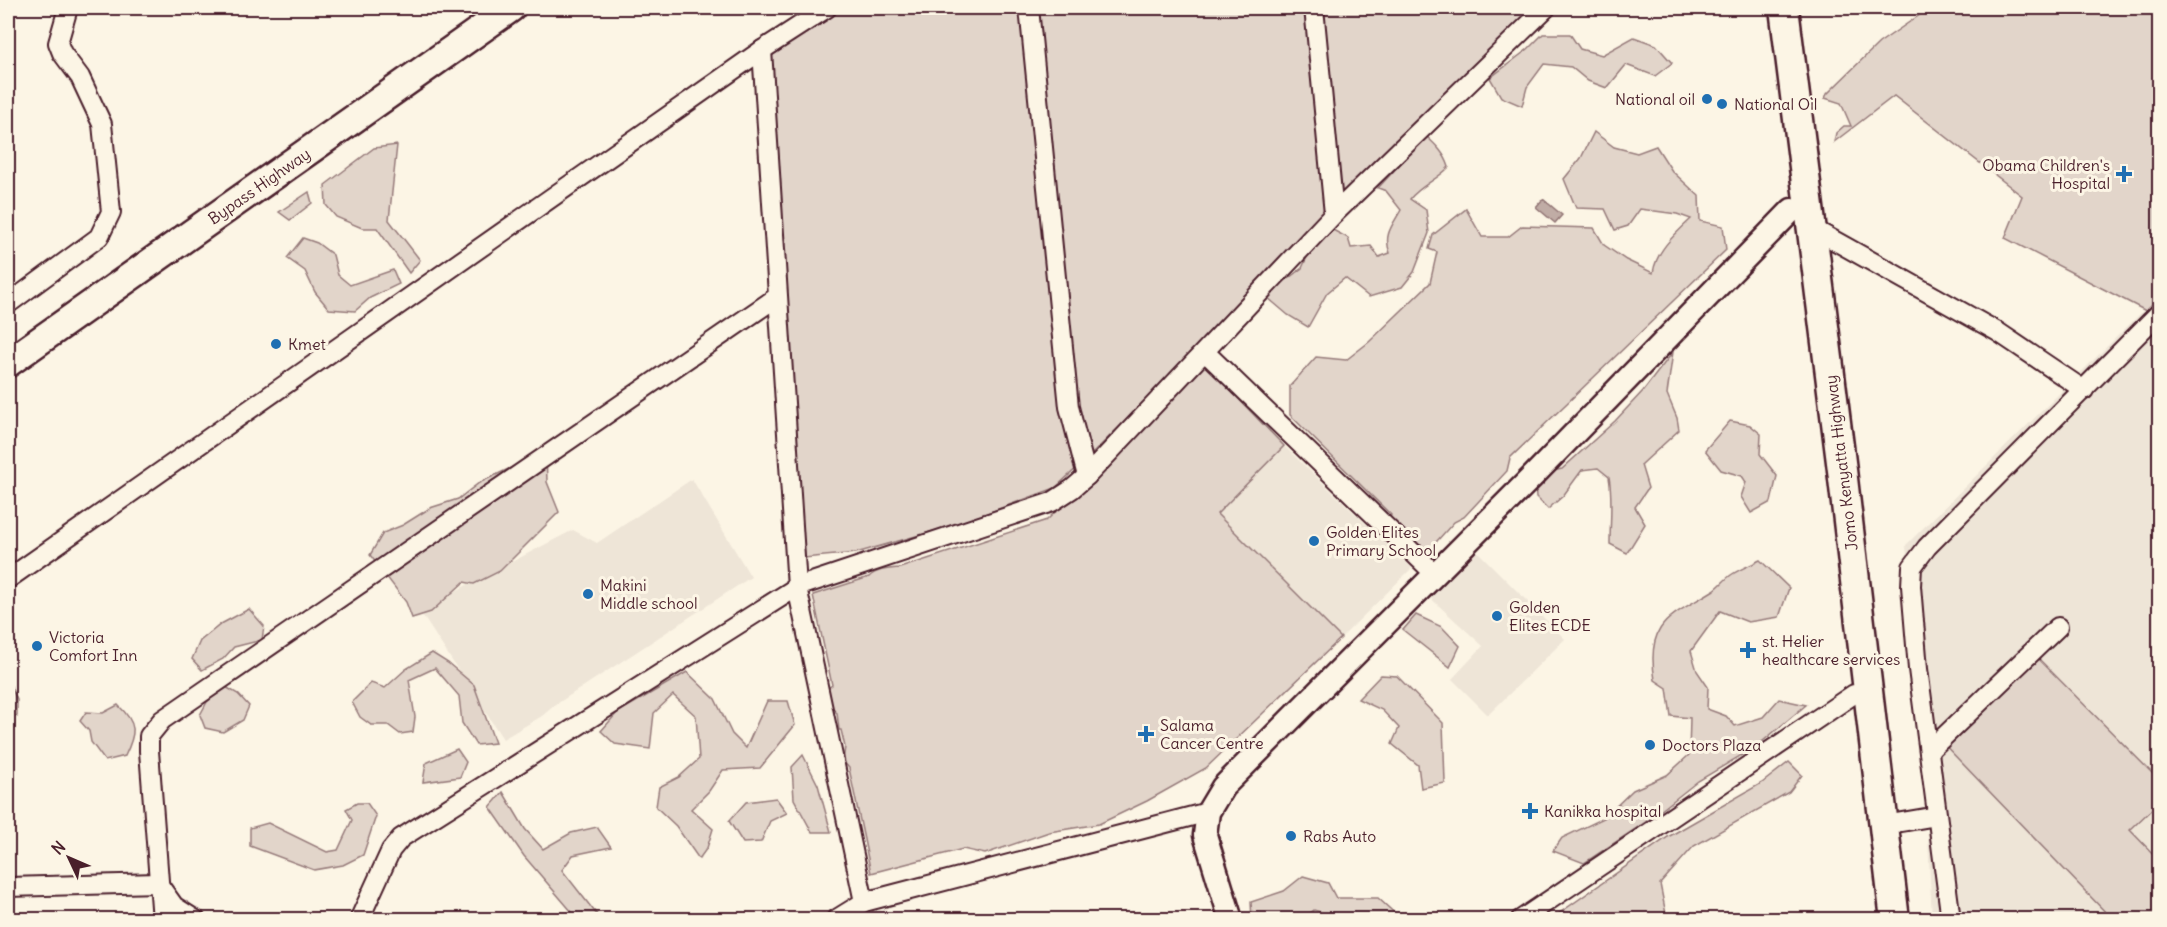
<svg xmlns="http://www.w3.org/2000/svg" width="2167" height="927" font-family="Delius,sans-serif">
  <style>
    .built { fill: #eee5d7 }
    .green { fill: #e2d5ca; stroke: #967a7a; stroke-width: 1.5 }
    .water { fill: #c0aca5; stroke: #917474; stroke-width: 1.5 }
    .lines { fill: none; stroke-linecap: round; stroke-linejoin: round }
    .minor-casing { stroke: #4a1f2b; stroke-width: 22 }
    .tertiary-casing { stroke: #4a1f2b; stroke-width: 27 }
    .primary-casing { stroke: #4a1f2b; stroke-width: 32 }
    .trunk-casing { stroke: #4a1f2b; stroke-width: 33 }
    .minor { stroke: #fcf5e5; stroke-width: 18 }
    .tertiary { stroke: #fcf5e5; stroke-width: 22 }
    .primary { stroke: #fcf5e5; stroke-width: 27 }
    .trunk { stroke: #fcf5e5; stroke-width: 28 }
    .poi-dot { fill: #1f6fb2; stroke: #fcf5e5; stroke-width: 2 }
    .labels { text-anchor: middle; stroke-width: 6; stroke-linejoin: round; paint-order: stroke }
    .poi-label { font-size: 16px; fill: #4a1f2b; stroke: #fcf5e5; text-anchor: start }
    .street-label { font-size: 16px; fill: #4a1f2b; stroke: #fcf5e5 }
  </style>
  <rect width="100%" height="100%" fill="#fcf5e5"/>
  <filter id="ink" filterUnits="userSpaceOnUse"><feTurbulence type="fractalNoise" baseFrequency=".0167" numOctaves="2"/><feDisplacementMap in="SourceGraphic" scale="12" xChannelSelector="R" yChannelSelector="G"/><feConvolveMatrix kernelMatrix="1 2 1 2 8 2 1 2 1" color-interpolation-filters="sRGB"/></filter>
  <g filter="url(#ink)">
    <g class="built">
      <path d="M2159 105V919H1932L1925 778 1906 545 2143 311Z"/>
      <path d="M1284 446 1412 568 1341 638 1216 514Z"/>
      <path d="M692 479 751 577 555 705 542 716 503 739 419 610 573 530 597 543Z"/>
      <path d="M1473 547 1565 639 1488 715 1452 679 1483 646 1426 594Z"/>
    </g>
    <g class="green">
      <path d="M839 8H1539L1095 451 1055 488 955 525 856 553 804 558 768 53Z"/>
      <path d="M1930 8H2159L2160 298 2146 311 2005 238 2022 196 1894 96 1834 142 1836 133 1844 126H1851L1841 103 1825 98 1827 94 1879 43Z"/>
      <path d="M1543 34H1570L1580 49 1602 55 1634 37 1656 45 1672 63 1655 76 1626 65 1607 88 1588 81 1571 67 1544 64 1527 87 1522 106 1501 97 1490 78 1528 49Z"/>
      <path d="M1594 132 1614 147 1637 153 1656 146 1672 171 1699 196 1700 221 1723 226 1726 250 1510 458 1507 471 1464 517 1454 522 1428 551 1421 545 1419 546 1400 534 1389 520 1391 515 1290 415V386L1316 357 1346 360 1369 342 1430 283 1437 252 1429 249 1433 235 1466 209 1482 237H1508L1522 226 1594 228 1604 245 1626 260 1653 273C1656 251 1675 234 1691 219L1677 214 1640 209 1628 226 1615 230 1605 209 1576 208 1564 179 1581 158Z"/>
      <path d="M1426 136C1436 145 1445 154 1449 167 1437 180 1421 185 1410 199L1426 210 1429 233 1414 272 1402 287 1369 297 1345 278 1327 293 1308 327 1288 315 1268 298 1277 287 1302 268 1308 255 1331 229 1348 238 1351 248 1371 246 1379 257 1390 253C1383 235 1392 226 1401 210L1386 191 1378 188Z"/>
      <path d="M397 145 389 220 420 260 409 273 377 228H362L336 217 326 205 325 185 374 148Z"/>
      <path d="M309 192 312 203 290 220 279 212Z"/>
      <path d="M303 238 317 243 333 255 338 275 350 285 393 270 399 284 370 298 355 311 329 309 315 292 305 271 287 258Z"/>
      <path d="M1673 352 1667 394 1677 418 1679 430 1641 465 1648 488 1635 507 1645 524 1627 553 1610 544C1610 521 1613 499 1609 477L1598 468 1582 470 1563 496 1548 509 1536 497 1534 475 1562 469 1615 421 1643 391Z"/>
      <path d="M1205 364 1284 446 1217 514 1341 638 1206 768 1147 801 1099 824 1049 832 985 854 963 849 871 873 849 768 843 761 845 747 841 730H839L837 713 828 706 827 689 832 685 813 595 869 577C877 569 890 569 900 568L1047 520Z"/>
      <path d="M1730 421 1750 425 1761 434 1760 454 1777 476 1771 502 1751 513 1741 497 1746 482 1742 476 1721 470 1705 450Z"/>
      <path d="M546 451 547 482 559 512 500 571 474 584 464 582 431 612 412 618 406 602 370 555 383 533 403 525 430 508 458 499 479 483Z"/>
      <path d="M1760 560 1789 588 1779 617 1748 622 1720 611 1691 651 1697 671 1708 687 1707 709 1726 716 1735 726 1763 717 1779 699 1806 705 1757 746 1698 781 1650 819 1584 863 1553 851 1562 838 1604 818 1633 790 1667 775 1689 755 1690 718 1671 716 1667 688 1655 680C1645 621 1671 617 1714 590 1720 586 1725 579 1731 575 1740 569 1751 565 1760 560Z"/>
      <path d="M249 609 264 626 262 640 234 647 223 659 202 670 192 659 200 641 221 624Z"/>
      <path d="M1416 615 1442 627 1460 646 1450 667 1403 630Z"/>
      <path d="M2025 645 2159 780V812L2154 807 2130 830 2159 860V919H2112L1935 735Z"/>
      <path d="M432 653 448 663 474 685 495 743 476 745 462 723 459 696 435 668 409 680 415 717 413 732 400 734 388 725H371L360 717 352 702 371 683 385 688 406 669Z"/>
      <path d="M8 664 9 682 17 700V716L8 715Z"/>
      <path d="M687 672 715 699 732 734 746 748 767 701H788L795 725 760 768 723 770 709 791 691 809 713 829 707 848 699 859 676 826 656 807 659 787 679 777 699 759 696 716 673 695 654 713 650 749 615 744 601 731 617 713Z"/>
      <path d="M1381 675 1397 676 1443 723 1445 783 1421 788 1418 765 1392 744 1399 728 1382 710 1358 699Z"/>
      <path d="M224 686 238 694 249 706 243 720 223 732 205 728 200 715 207 702Z"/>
      <path d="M118 705C138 724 136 733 125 756L105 761 91 742 89 731 80 721 86 712 103 713Z"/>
      <path d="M457 749 466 762 460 777 423 782 426 763Z"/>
      <path d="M803 755 818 785 831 832H812L794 799 792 767Z"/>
      <path d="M1789 762 1802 775 1789 792 1694 846 1660 884 1667 919H1551L1668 837 1762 783Z"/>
      <path d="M503 792 525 829 543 849 571 833 597 827 611 847 573 855 562 870 598 916 608 919H578L524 856 490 807Z"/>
      <path d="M776 798 787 813 770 821 761 842 743 843 729 821 746 802Z"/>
      <path d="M357 803H367L376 816 363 855 343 865 314 870 250 846V828L268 823 327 852 338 850 352 820 346 809Z"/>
      <path d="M1303 876 1328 883 1336 898H1378L1401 919H1344L1314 910 1302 919H1252L1251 902 1284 891Z"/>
    </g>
    <path class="water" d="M1543 199 1562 215 1555 223 1536 207Z"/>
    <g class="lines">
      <g class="minor-casing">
        <g id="minor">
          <path d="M1029 8 1069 407 1087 476"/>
          <path d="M1314 8 1334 214"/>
          <path d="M762 50 797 587 864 902"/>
          <path d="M1812 228 1998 332 2084 390"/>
          <path d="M8 304 99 237 111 212 102 124 80 77 62 53 58 43 68 8"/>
          <path d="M1205 352 1435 574"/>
          <path d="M8 579 762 50 827 8"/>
          <path d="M1929 751 2058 627"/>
          <path d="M1884 825 1937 816"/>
          <path d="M159 885 174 906 196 920"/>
          <path d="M8 887 158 883"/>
          <path d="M162 920 149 751V736L162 720 777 297"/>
          <path d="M359 920 391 850 401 838 797 587 1052 502 1072 489 1087 476 1334 214 1546 8"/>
          <path d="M835 920 864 902 1208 812"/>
          <path d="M1520 920 1854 694"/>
          <path d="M1951 920 1918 669 1911 586 1912 567 1927 547 2160 312"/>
        </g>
      </g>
      <g class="tertiary-casing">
        <path id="tertiary" d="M1231 920 1205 835 1208 812 1223 787 1534 475 1792 210"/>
      </g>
      <g class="primary-casing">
        <path id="primary" d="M8 363 511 8"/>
      </g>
      <g class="trunk-casing">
        <path id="trunk" d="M1784 8 1842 470 1895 920"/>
      </g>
      <use href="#minor" class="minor"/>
      <use href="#tertiary" class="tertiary"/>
      <use href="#primary" class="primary"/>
      <use href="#trunk" class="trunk"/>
    </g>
  </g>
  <g class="poi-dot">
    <circle cx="1707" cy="99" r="6"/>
    <circle cx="1722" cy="104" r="6"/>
    <path d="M2121 165h6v6h6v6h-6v6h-6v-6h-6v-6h6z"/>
    <circle cx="276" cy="344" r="6"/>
    <circle cx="1314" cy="541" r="6"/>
    <circle cx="588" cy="594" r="6"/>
    <circle cx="1497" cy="616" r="6"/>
    <circle cx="37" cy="646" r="6"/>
    <path d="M1745 641h6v6h6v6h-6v6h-6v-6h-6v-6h6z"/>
    <path d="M1143 725h6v6h6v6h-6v6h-6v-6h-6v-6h6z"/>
    <circle cx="1650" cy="745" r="6"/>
    <path d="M1527 802h6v6h6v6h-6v6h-6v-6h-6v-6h6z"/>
    <circle cx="1291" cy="836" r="6"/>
  </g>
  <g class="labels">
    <g class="poi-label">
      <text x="1695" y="105" text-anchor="end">National oil</text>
      <text x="1734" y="110">National Oil</text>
      <text x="2110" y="171" text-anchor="end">Obama Children's<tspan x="2110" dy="18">Hospital</tspan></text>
      <text x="288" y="350">Kmet</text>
      <text x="1326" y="538">Golden Elites<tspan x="1326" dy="18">Primary School</tspan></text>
      <text x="600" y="591">Makini<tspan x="600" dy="18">Middle school</tspan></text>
      <text x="1509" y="613">Golden<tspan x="1509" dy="18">Elites ECDE</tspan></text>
      <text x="49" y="643">Victoria<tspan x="49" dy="18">Comfort Inn</tspan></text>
      <text x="1762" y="647">st. Helier<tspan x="1762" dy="18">healthcare services</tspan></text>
      <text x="1160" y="731">Salama<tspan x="1160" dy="18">Cancer Centre</tspan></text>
      <text x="1662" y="751">Doctors Plaza</text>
      <text x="1544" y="817">Kanikka hospital</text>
      <text x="1303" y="842">Rabs Auto</text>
    </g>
    <g class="street-label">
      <text transform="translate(259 186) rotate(-35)" y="6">Bypass Highway</text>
      <text transform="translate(1841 463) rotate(-97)" y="6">Jomo Kenyatta Highway</text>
    </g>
  </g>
  <rect width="2167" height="927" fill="none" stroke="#fcf5e5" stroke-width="30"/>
  <rect x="15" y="15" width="2137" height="897" fill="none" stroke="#4a1f2b" stroke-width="2" filter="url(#ink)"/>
  <g transform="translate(69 858) rotate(314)" stroke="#fcf5e5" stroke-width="4.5" paint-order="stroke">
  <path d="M0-4.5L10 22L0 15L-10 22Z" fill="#4a1f2b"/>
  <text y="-9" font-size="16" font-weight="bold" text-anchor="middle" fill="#4a1f2b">N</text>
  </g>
</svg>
